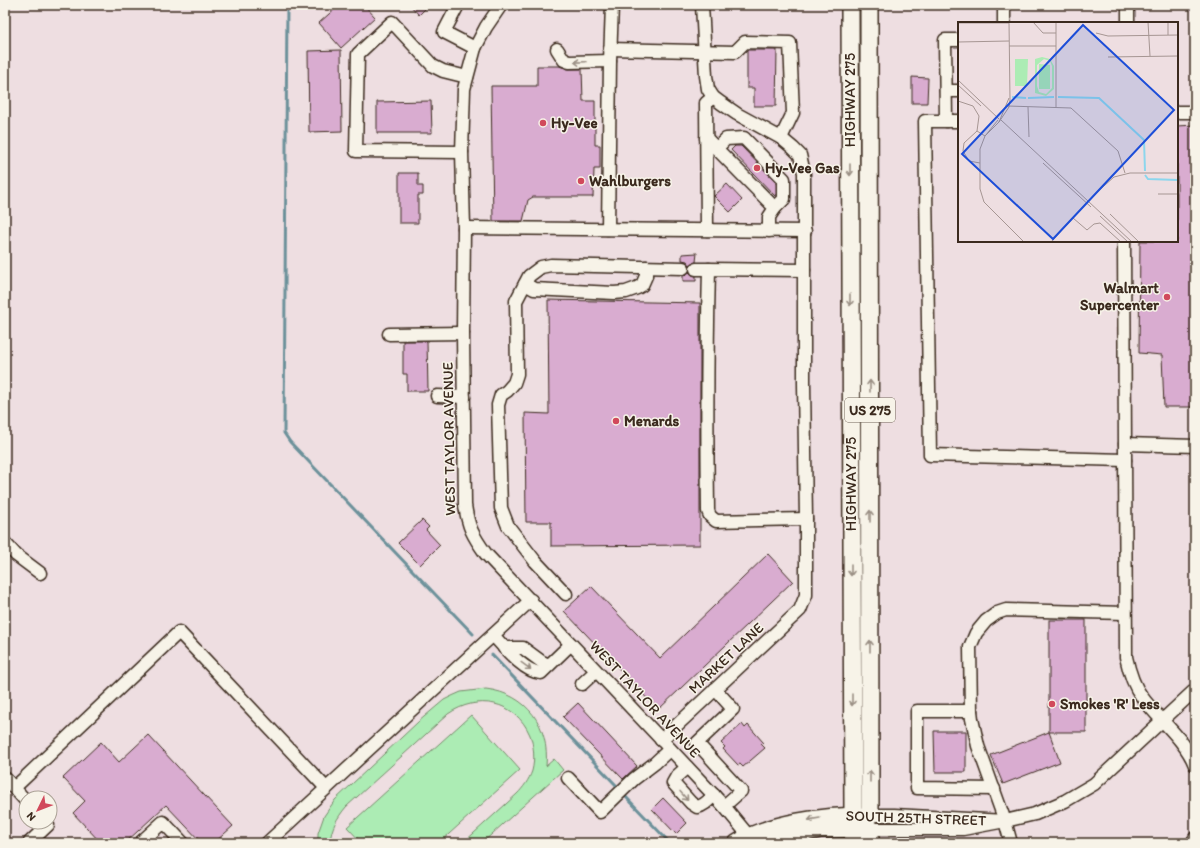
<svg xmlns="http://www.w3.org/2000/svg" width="1200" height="848" font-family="Itim,sans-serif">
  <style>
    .green { fill: #acecb4; stroke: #748b69 }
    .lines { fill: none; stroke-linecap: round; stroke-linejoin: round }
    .stream { stroke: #6c919a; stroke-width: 3 }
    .building { fill: #d9acd0; stroke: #3b2a1e }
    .minor-casing { stroke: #3b2a1e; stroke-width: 15 }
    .major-casing { stroke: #3b2a1e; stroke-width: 18 }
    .highway-casing { stroke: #3b2a1e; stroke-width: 20 }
    .minor { stroke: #f7f3e8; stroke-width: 12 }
    .major { stroke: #f7f3e8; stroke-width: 15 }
    .highway { stroke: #f7f3e8; stroke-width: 17 }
    .oneway { stroke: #998e83 }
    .poi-dot { fill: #d1495b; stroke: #f7f3e8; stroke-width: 1.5 }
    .labels { text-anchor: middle; stroke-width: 3; stroke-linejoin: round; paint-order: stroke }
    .shield { fill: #f7f3e8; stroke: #73665b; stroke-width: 1 }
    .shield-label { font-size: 14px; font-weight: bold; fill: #3b2a1e }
    .street-label { font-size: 15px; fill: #3b2a1e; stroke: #f7f3e8 }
    .poi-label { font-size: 15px; font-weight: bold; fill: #3b2a1e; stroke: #f7f3e8; text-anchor: start }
    .inset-river { fill: none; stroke: #8cd6ed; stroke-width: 2 }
    .inset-road { fill: none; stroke: #a69693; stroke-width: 1 }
    .view { fill: #1d4ed8; fill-opacity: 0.15; stroke: #1d4ed8; stroke-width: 2 }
    .inset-edge { fill: none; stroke: #3b2a1e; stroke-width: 2 }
  </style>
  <rect width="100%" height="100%" fill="#eedee1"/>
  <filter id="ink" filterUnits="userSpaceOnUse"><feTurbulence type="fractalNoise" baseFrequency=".025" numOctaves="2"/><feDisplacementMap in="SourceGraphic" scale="8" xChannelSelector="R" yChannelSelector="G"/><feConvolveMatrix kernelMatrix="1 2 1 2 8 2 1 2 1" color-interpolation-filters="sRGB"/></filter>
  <g filter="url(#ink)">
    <g class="green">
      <path d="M486 689C527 694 550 726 546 766L554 759 563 770 482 843H463L517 794C523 788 529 780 532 771 535 760 534 746 530 735 515 700 477 694 448 714L346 807C337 818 331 828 330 843H318V833L324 816 335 800 418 722 444 700 452 696 461 692Z"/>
      <path d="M471 715 520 770 439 843H362L347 827Z"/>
    </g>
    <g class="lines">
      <g class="stream">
        <path d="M287 5 284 433 290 442 473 634"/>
        <path d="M492 655 616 785"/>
        <path d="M625 796 670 843"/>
      </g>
    </g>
    <g class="building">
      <path d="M339 5H364L375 17 341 48 319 23Z"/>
      <path d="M410 5H429L419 15Z"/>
      <path d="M341 50 342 131 309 132 308 51Z"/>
      <path d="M748 50H777L776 106H754V88H747V51Z"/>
      <path d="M537 66H559L569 69H582L583 101H595V145H600V169H594L593 197H533L528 200 523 221H493L491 86H537Z"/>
      <path d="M912 77 928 78 927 103H912Z"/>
      <path d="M431 101 432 133H377V102Z"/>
      <path d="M1195 125V407H1164L1162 355 1139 353 1140 241H1177V126Z"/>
      <path d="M735 146H741L776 182V194L775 196 731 150Z"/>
      <path d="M399 173H418V186H423V195H418V223H399Z"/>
      <path d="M727 184 742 200 730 212 714 196Z"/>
      <path d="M697 253 696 262 690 265 687 261 682 260V254Z"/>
      <path d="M689 272 692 275 696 276V281H683V275Z"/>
      <path d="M548 300 700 303V545L551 546V522H526L525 413 549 414Z"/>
      <path d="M403 341H427L428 391H407V374H403Z"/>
      <path d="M422 520 429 527 426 530 440 545 420 565 398 543Z"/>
      <path d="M768 554 793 581 658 710 564 611 591 586 660 658Z"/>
      <rect x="1049" y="620" width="37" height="112"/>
      <path d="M578 703 637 766 623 779 563 717Z"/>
      <path d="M742 724 745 728 748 725 763 742 761 744 765 748 743 767 740 764 738 765 723 749 725 747 721 743Z"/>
      <path d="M934 731H966V772H935Z"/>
      <path d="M1049 732 1060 762 1003 784 991 755Z"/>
      <path d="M148 735 233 826 214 843H202L166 805 125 843H101L73 813 85 801 63 778 101 742 119 762Z"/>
      <path d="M663 798 687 823 676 834 652 809Z"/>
    </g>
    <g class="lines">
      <g class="minor-casing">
        <g id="minor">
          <path d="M458 5 444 32 475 48"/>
          <path d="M501 5 486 27 475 48 464 89 462 152 464 228 463 333 465 505C468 527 473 536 486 554L724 806 748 835 751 843"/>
          <path d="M1004 5V23"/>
          <path d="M1128 23V5"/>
          <path d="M557 49 564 60 569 62 610 61"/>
          <path d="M610 49 735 52 745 42 790 43 793 113 781 138"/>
          <path d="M946 91H959"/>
          <path d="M1177 112H1195"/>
          <path d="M946 121 945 40H959"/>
          <path d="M959 121H925L930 455 1125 460"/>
          <path d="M706 138 775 208 769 217V231"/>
          <path d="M717 148 726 139 744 138 784 179V199L775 208"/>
          <path d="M462 152 356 151 358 54 392 22 433 66 443 71 467 77"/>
          <path d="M464 228 805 231"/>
          <path d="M608 229 610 61 612 5"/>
          <path d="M707 230 706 103 713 97"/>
          <path d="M1124 241 1126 657C1129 671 1133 685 1142 697 1157 718 1185 739 1195 765"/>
          <path d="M696 269H709"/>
          <path d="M804 270 709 269C707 350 707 431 708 511L710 516 716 521 806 519"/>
          <path d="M525 284 534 289 553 290 614 293 626 292 637 288 642 285 646 276V267"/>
          <path d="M389 334 463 333"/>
          <path d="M437 396 464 397"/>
          <path d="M1125 444 1195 446"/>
          <path d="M5 543 16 555 40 573"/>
          <path d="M566 594 535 561 508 526 501 508 498 405 501 395 507 391 514 383 517 374 516 301 529 276 541 267 551 265 683 268"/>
          <path d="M493 635C504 647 524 672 541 673L571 644"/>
          <path d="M504 648H523L542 662 549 665"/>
          <path d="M582 684 596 671"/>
          <path d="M715 689 733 709 697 743 741 791 724 806"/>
          <path d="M971 711H917V788L994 789"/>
          <path d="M661 740 800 610 806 595V519L804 383V173L800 155 793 148 781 138 737 114 721 103 713 97 708 89 706 76 702 5"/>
          <path d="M687 767 677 776 673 783 691 803 697 807C704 806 709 800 714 795"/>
          <path d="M5 778 26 801"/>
          <path d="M568 778 600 812 634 779 655 763 670 749"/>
          <path d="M14 788 179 632 326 788"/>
          <path d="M1005 821 1035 814 1065 801 1094 784 1195 690"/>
          <path d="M870 829H963L1005 821 894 815H870"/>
          <path d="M29 843 48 825 45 822"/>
          <path d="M140 843 163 822 183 843"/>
          <path d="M267 843 531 600"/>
          <path d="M1011 843 1005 821 978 746 972 719 971 711 970 647 976 633 986 621 997 613 1006 610 1125 613"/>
          <path d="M1192 843 1195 838"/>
        </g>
      </g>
      <g class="major-casing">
        <g id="major">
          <path d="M736 843C768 822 826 815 864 815"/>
          <path d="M762 843 771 840 821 830 864 829"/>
        </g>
      </g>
      <g class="highway-casing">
        <g id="highway">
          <path d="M850 5 853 815"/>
          <path d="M869 5 870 815"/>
          <path d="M853 829 854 843"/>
          <path d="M870 829V843"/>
        </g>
      </g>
      <use href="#minor" class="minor"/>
      <use href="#major" class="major"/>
      <use href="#highway" class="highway"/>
    </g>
    <defs><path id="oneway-shaft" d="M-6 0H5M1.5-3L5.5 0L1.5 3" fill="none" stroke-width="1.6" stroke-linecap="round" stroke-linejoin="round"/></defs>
    <g class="oneway">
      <use href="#oneway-shaft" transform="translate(580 62) rotate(178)"/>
      <use href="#oneway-shaft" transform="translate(850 170) rotate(90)"/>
      <use href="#oneway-shaft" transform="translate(850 300) rotate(90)"/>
      <use href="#oneway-shaft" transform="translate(870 386) rotate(-90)"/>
      <use href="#oneway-shaft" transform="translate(870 516) rotate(-90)"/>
      <use href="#oneway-shaft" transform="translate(851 570) rotate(90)"/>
      <use href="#oneway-shaft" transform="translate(870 646) rotate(-90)"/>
      <use href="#oneway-shaft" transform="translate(526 666) rotate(36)"/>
      <use href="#oneway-shaft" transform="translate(852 700) rotate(90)"/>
      <use href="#oneway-shaft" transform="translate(870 776) rotate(-90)"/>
      <use href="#oneway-shaft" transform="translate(684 796) rotate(49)"/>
      <use href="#oneway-shaft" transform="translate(814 819) rotate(170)"/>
    </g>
  </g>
  <g class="poi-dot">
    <circle cx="543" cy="123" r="4"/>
    <circle cx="757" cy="168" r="4"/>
    <circle cx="581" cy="181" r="4"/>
    <circle cx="1167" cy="297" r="4"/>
    <circle cx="616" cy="421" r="4"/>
    <circle cx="1052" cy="704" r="4"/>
  </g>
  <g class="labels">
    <rect class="shield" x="845" y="398" width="50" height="24" rx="3"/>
    <g class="shield-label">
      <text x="870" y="415">US 275</text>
    </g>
    <g class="street-label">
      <text transform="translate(850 100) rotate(-90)" y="5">HIGHWAY 275</text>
      <text transform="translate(449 439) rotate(-91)" y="5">WEST TAYLOR AVENUE</text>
      <text transform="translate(851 484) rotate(-90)" y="5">HIGHWAY 275</text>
      <text transform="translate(726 658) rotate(-43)" y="5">MARKET LANE</text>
      <text transform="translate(645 699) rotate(47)" y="5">WEST TAYLOR AVENUE</text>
      <text transform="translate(916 818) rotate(2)" y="5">SOUTH 25TH STREET</text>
    </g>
    <g class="poi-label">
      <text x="551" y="128">Hy-Vee</text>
      <text x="765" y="173">Hy-Vee Gas</text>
      <text x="589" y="186">Wahlburgers</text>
      <text x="1159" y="293" text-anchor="end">Walmart<tspan x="1159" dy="17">Supercenter</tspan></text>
      <text x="624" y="426">Menards</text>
      <text x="1060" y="709">Smokes 'R' Less</text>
    </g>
  </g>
  <g transform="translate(958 22)">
    <rect width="220" height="220" fill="#eedee1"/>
    <path d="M84 35 92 37 96 44V67L88 74 77 71V37ZM86 37 92 39 94 44V66L88 72 81 70 79 64V43ZM57 37H70L69 64H57ZM81 42 92 43V67H81Z" fill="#acecb4" fill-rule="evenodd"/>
    <path class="inset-river" d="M54 75 68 76M100 75 141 76 186 118 187 149M70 76 96 75M187 153 190 157 220 158"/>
    <path class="inset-road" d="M51 0 52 78 51 85 41 100 51 76M75 0 85 11H98M190 0 192 34M210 0V13M0 1H51M138 11 150 14 220 13M0 20 51 19M51 24H98M150 35 220 34M0 58 41 97M0 63 23 84M0 79 15 84 21 94 19 109 6 121 5 129 11 139 22 141M50 84 113 86 160 129 167 151M70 85 71 115M98 85V0M40 98 27 114 41 100M43 98 174 220M19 109 27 114 22 127V167L26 180 66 220M85 141 133 185M200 172H220M152 192 181 220M142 194 170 220M115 196 129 208 136 202 142 201 163 220M93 220 137 172 156 155 172 151H220"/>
    <path class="view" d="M125 3 216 88 95 217 4 132Z"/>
    <rect width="220" height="220" class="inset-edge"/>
  </g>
  <rect width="1200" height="848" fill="none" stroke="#f7f3e8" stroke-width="20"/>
  <rect x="10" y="10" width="1180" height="828" fill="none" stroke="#3b2a1e" stroke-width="1.5" filter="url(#ink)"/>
  <g transform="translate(38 810) rotate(227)"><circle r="19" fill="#f7f3e8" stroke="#aca397"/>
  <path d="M0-3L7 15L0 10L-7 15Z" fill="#d1495b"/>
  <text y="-6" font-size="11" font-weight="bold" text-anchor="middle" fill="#3b2a1e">N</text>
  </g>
</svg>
